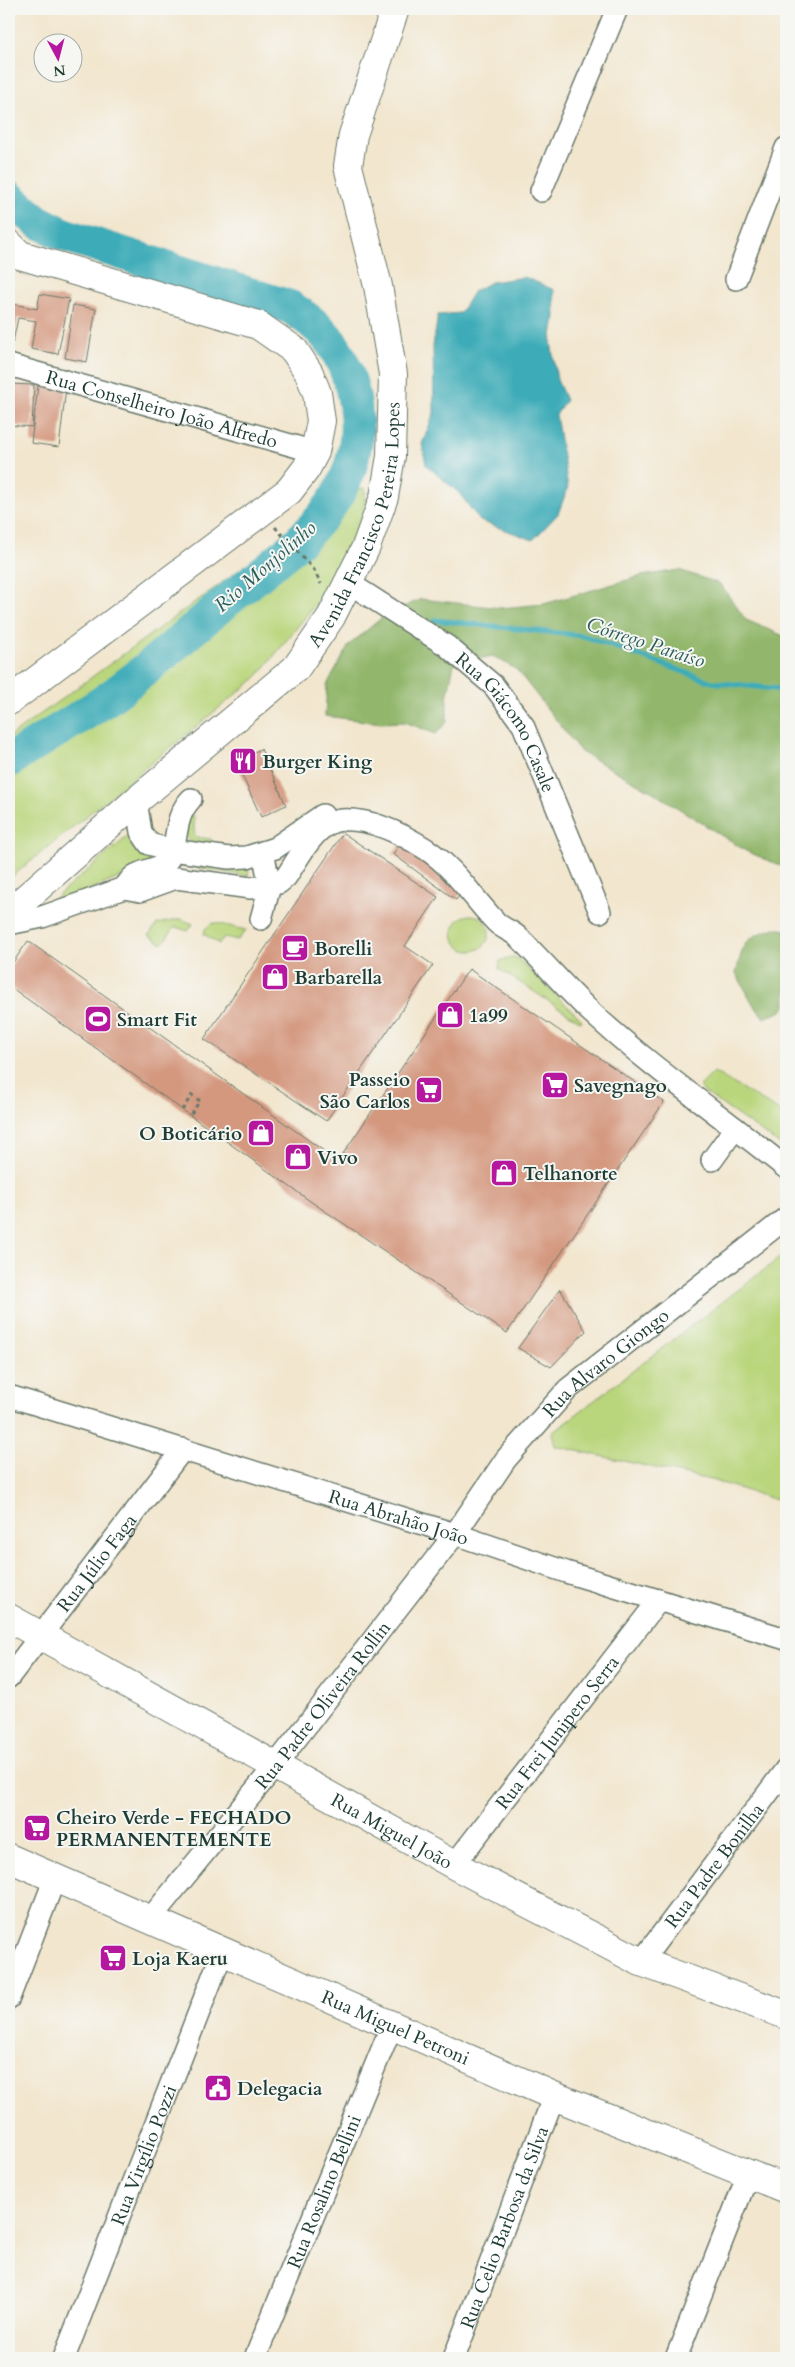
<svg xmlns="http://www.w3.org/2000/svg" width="795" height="2367" font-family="Cardo,serif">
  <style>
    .green { fill: #b9d67c; stroke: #6c8a58 }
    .forest { fill: #92b76c; stroke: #587a50 }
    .water { fill: #3cacb8; stroke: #2e7476 }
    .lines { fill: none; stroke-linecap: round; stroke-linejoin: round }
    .stream { stroke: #3cacb8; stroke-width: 5.5 }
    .river { stroke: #3cacb8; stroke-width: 34 }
    .building { fill: #d4987f }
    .minor-casing { stroke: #69786a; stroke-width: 24 }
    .major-casing { stroke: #69786a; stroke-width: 30 }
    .path { stroke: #69786a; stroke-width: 3; stroke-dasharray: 4 4; stroke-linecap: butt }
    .minor { stroke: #fff; stroke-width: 21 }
    .major { stroke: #fff; stroke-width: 28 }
    .labels { text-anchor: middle; stroke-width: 4; stroke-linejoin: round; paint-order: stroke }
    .street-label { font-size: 19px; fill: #1f3d34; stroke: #f6f6f2 }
    .poi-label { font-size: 19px; font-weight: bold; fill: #1f3d34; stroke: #f6f6f2; text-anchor: start }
    .water-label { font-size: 20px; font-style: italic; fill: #285e5c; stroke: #f6f6f2 }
  </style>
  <rect width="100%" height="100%" fill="#f6f6f2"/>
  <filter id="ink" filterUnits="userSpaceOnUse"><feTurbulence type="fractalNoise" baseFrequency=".02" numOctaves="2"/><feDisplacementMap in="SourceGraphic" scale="10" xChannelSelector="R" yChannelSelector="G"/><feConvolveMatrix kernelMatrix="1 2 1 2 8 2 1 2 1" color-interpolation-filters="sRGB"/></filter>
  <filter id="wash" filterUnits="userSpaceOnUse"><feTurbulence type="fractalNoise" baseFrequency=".0096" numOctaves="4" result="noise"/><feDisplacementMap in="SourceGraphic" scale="20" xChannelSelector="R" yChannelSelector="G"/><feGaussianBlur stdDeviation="1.12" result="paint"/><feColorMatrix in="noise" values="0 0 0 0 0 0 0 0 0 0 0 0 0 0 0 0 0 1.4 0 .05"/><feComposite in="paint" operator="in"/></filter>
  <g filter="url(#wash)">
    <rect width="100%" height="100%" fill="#f2e6ce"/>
    <g class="green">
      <path d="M365 488V510L339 566 315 605 257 677 9 879V737L296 529 324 497Z"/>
      <path d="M189 814 193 815C196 822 192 830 196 837L211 839V846C185 842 182 841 189 814Z"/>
      <path d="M128 836 133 837 156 856V863L52 905 49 903Z"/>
      <path d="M179 859 249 867 248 876 179 865Z"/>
      <circle cx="471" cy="933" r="18"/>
      <path d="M181 919 193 924 188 931 175 927 162 944 149 935 157 924Z"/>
      <path d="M216 923 246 930 238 940 224 937 219 944 204 934 205 929 210 924Z"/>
      <path d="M508 958H517L582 1020 581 1022 499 969 500 961Z"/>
      <path d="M714 1072 786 1115V1149L704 1092 700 1086Z"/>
      <path d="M786 1253V1503L715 1481 555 1446 552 1433Z"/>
    </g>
    <g class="forest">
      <path d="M679 570 720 584 746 620 786 637V868L746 851 653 792 581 752 517 670 493 656 454 664 447 698V722L436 734 405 722 381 723 325 716 327 685 349 645 385 615 421 599 501 608 544 604 641 576Z"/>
      <path d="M775 928 786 930V1006L782 1011 764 1018 753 1004 736 973C744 942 743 938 775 928Z"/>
    </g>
    <path class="water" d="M525 277 554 290 555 317 551 342 557 380 566 400 556 415 568 487 558 514 533 540 480 521 459 493 426 465 422 444 434 413 433 346 438 315 460 313 474 291 491 282Z"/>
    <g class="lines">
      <path class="stream" d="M435 620 584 636 712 682 786 690"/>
      <path class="river" d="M9 197 37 221 65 235 290 307C323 327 340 347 351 385 361 422 358 460 338 494 313 536 271 565 233 596 193 628 155 664 114 694 80 719 43 738 9 761"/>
    </g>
    <g id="blocks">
      <g class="building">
        <path d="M40 294 69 299 58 354 31 349 36 321 18 318 13 342 9 341V303L37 309Z"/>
        <path d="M73 305 96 309 87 362 65 358Z"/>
        <path d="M9 384 34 385 32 427 9 425Z"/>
        <path d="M38 385 66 388 59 447 31 443Z"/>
        <path d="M261 749 286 805 261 817 235 760Z"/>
        <path d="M343 833 438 897 405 946 433 965 326 1121 204 1039Z"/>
        <path d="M400 844 463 890 456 900 393 854Z"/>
        <path d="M28 941 338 1161 469 969 664 1102 507 1333 310 1201 9 986V968Z"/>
        <path d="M560 1289 586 1331 551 1367 518 1348Z"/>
      </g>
    </g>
  </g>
  <g filter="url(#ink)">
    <use href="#blocks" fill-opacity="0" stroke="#69786a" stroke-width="1"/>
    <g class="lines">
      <g class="minor-casing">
        <g id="minor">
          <path d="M541 191 617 9"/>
          <path d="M736 279 786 148"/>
          <path id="s1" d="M9 365 315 452"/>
          <path id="s2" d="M349 583 447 646 494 686 523 725 600 912"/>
          <path d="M136 801 141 832 149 844 172 850 229 858 247 857 275 848 323 815"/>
          <path d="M124 888C127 885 130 879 134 876 143 870 160 869 167 861 180 847 171 820 191 799"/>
          <path d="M261 919 270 886 263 852"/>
          <path d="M9 924 42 917 124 888 140 891 176 878 251 888 279 883 286 877C299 858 315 822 342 820 371 818 402 834 426 849 456 869 472 897 496 922 503 929 512 931 518 937 544 962 566 989 592 1013 653 1069 722 1116 786 1168"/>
          <path d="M712 1160 735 1128"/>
          <path id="s3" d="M9 1396 455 1534 566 1572 786 1639"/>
          <path id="s4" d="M9 1677 183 1449"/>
          <path id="s5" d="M454 1865 659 1600"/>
          <path id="s6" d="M150 1919 275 1766 455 1534 506 1459 568 1389 786 1218"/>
          <path id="s7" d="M641 1962 786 1769"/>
          <path d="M9 1998 55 1878"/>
          <path id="s8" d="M64 2358 222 1953"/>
          <path id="s9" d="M255 2358 392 2025"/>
          <path id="s10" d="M454 2358 554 2096"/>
          <path d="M676 2358 748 2175"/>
        </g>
      </g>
      <g class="major-casing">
        <g id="major">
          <path d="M9 244 20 255 258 325 294 350 309 373 317 393 321 421 315 452 306 469 289 491 9 701"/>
          <path id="s11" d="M9 913 136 801 296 668 331 617 366 547 384 497 391 456 393 374 378 286 348 166 353 135 395 9"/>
          <path id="s12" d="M9 1618 454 1865 641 1962 786 2015"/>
          <path id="s13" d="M9 1858 554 2096 786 2189"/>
        </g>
      </g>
      <g class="path">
        <path d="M275 527 314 570 321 584"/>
        <path d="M182 1110 192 1095 200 1101 190 1115"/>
      </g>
      <use href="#minor" class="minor"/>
      <use href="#major" class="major"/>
    </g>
  </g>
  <defs>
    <g id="restaurant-square" transform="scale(1.4375)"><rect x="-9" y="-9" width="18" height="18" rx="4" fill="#b5179e" stroke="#f6f6f2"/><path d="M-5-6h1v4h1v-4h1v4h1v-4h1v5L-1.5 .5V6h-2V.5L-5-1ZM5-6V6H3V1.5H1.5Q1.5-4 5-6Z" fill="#fff"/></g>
    <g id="cafe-square" transform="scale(1.4375)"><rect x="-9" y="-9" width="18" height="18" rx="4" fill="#b5179e" stroke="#f6f6f2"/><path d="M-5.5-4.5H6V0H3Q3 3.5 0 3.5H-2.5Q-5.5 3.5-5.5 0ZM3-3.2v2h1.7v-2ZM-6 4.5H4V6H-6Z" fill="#fff"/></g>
    <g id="shop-square" transform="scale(1.4375)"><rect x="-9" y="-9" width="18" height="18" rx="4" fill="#b5179e" stroke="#f6f6f2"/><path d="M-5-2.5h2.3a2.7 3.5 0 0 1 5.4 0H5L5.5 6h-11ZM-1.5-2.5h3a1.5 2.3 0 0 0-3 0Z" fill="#fff"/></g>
    <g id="stadium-square" transform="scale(1.4375)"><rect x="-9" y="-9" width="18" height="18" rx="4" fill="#b5179e" stroke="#f6f6f2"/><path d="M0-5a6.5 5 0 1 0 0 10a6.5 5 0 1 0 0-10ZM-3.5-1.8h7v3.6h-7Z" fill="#fff"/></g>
    <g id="supermarket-square" transform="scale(1.4375)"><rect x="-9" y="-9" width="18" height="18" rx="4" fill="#b5179e" stroke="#f6f6f2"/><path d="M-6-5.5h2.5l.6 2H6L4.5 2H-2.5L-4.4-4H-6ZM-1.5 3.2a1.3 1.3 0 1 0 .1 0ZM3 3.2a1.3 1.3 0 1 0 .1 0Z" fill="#fff"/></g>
    <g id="civic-square" transform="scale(1.4375)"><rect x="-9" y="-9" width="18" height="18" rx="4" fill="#b5179e" stroke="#f6f6f2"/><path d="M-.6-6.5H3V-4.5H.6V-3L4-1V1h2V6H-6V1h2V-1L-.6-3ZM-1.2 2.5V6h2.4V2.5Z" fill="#fff"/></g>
  </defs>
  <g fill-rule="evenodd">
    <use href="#restaurant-square" x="243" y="761"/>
    <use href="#cafe-square" x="295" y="948"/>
    <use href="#shop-square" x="275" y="977"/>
    <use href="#shop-square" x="450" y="1015"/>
    <use href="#stadium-square" x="98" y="1019"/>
    <use href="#supermarket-square" x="555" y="1085"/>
    <use href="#supermarket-square" x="429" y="1090"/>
    <use href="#shop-square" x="261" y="1133"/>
    <use href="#shop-square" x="298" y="1157"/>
    <use href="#shop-square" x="504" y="1173"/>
    <use href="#supermarket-square" x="37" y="1828"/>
    <use href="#supermarket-square" x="113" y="1958"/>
    <use href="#civic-square" x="218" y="2088"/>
  </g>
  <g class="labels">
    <g class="street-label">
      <text dy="7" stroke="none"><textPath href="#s1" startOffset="159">Rua Conselheiro João Alfredo</textPath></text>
      <text dy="7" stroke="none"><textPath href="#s11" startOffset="536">Avenida Francisco Pereira Lopes</textPath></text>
      <text dy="7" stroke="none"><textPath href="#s2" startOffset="215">Rua Giácomo Casale</textPath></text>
      <text dy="7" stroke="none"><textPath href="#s6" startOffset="721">Rua Alvaro Giongo</textPath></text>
      <text dy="7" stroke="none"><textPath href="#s3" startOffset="408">Rua Abrahão João</textPath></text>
      <text dy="7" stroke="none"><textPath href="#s4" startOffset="144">Rua Júlio Faga</textPath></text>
      <text dy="7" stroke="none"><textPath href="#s6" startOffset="275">Rua Padre Oliveira Rollin</textPath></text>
      <text dy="7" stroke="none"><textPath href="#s5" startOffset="168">Rua Frei Junipero Serra</textPath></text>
      <text dy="7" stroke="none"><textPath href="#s12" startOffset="438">Rua Miguel João</textPath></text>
      <text dy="7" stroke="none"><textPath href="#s7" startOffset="121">Rua Padre Bonilha</textPath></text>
      <text dy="7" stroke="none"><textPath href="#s13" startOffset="422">Rua Miguel Petroni</textPath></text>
      <text dy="7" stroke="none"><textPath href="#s8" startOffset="218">Rua Virgílio Pozzi</textPath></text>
      <text dy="7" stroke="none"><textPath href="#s9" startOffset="180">Rua Rosalino Bellini</textPath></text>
      <text dy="7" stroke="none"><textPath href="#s10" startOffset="140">Rua Celio Barbosa da Silva</textPath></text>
    </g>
    <g class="poi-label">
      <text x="262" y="768">Burger King</text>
      <text x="314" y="955">Borelli</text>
      <text x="294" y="984">Barbarella</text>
      <text x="469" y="1022">1a99</text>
      <text x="117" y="1026">Smart Fit</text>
      <text x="410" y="1086" text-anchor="end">Passeio<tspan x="410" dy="22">São Carlos</tspan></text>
      <text x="574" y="1092">Savegnago</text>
      <text x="242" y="1140" text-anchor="end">O Boticário</text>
      <text x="317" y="1164">Vivo</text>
      <text x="523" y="1180">Telhanorte</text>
      <text x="56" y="1824">Cheiro Verde - FECHADO<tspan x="56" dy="22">PERMANENTEMENTE</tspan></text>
      <text x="132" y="1965">Loja Kaeru</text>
      <text x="237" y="2095">Delegacia</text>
    </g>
    <g class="water-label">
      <text transform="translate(265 566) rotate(-41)" y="7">Rio Monjolinho</text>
      <text transform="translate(646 642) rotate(18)" y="7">Córrego Paraíso</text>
    </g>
  </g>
  <rect width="795" height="2367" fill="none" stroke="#f6f6f2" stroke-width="30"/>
  <g transform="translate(58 58) rotate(173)"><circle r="24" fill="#f6f6f2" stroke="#a0aca6"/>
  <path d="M0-4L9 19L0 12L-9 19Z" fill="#b5179e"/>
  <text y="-8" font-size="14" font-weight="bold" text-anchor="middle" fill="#1f3d34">N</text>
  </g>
</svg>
